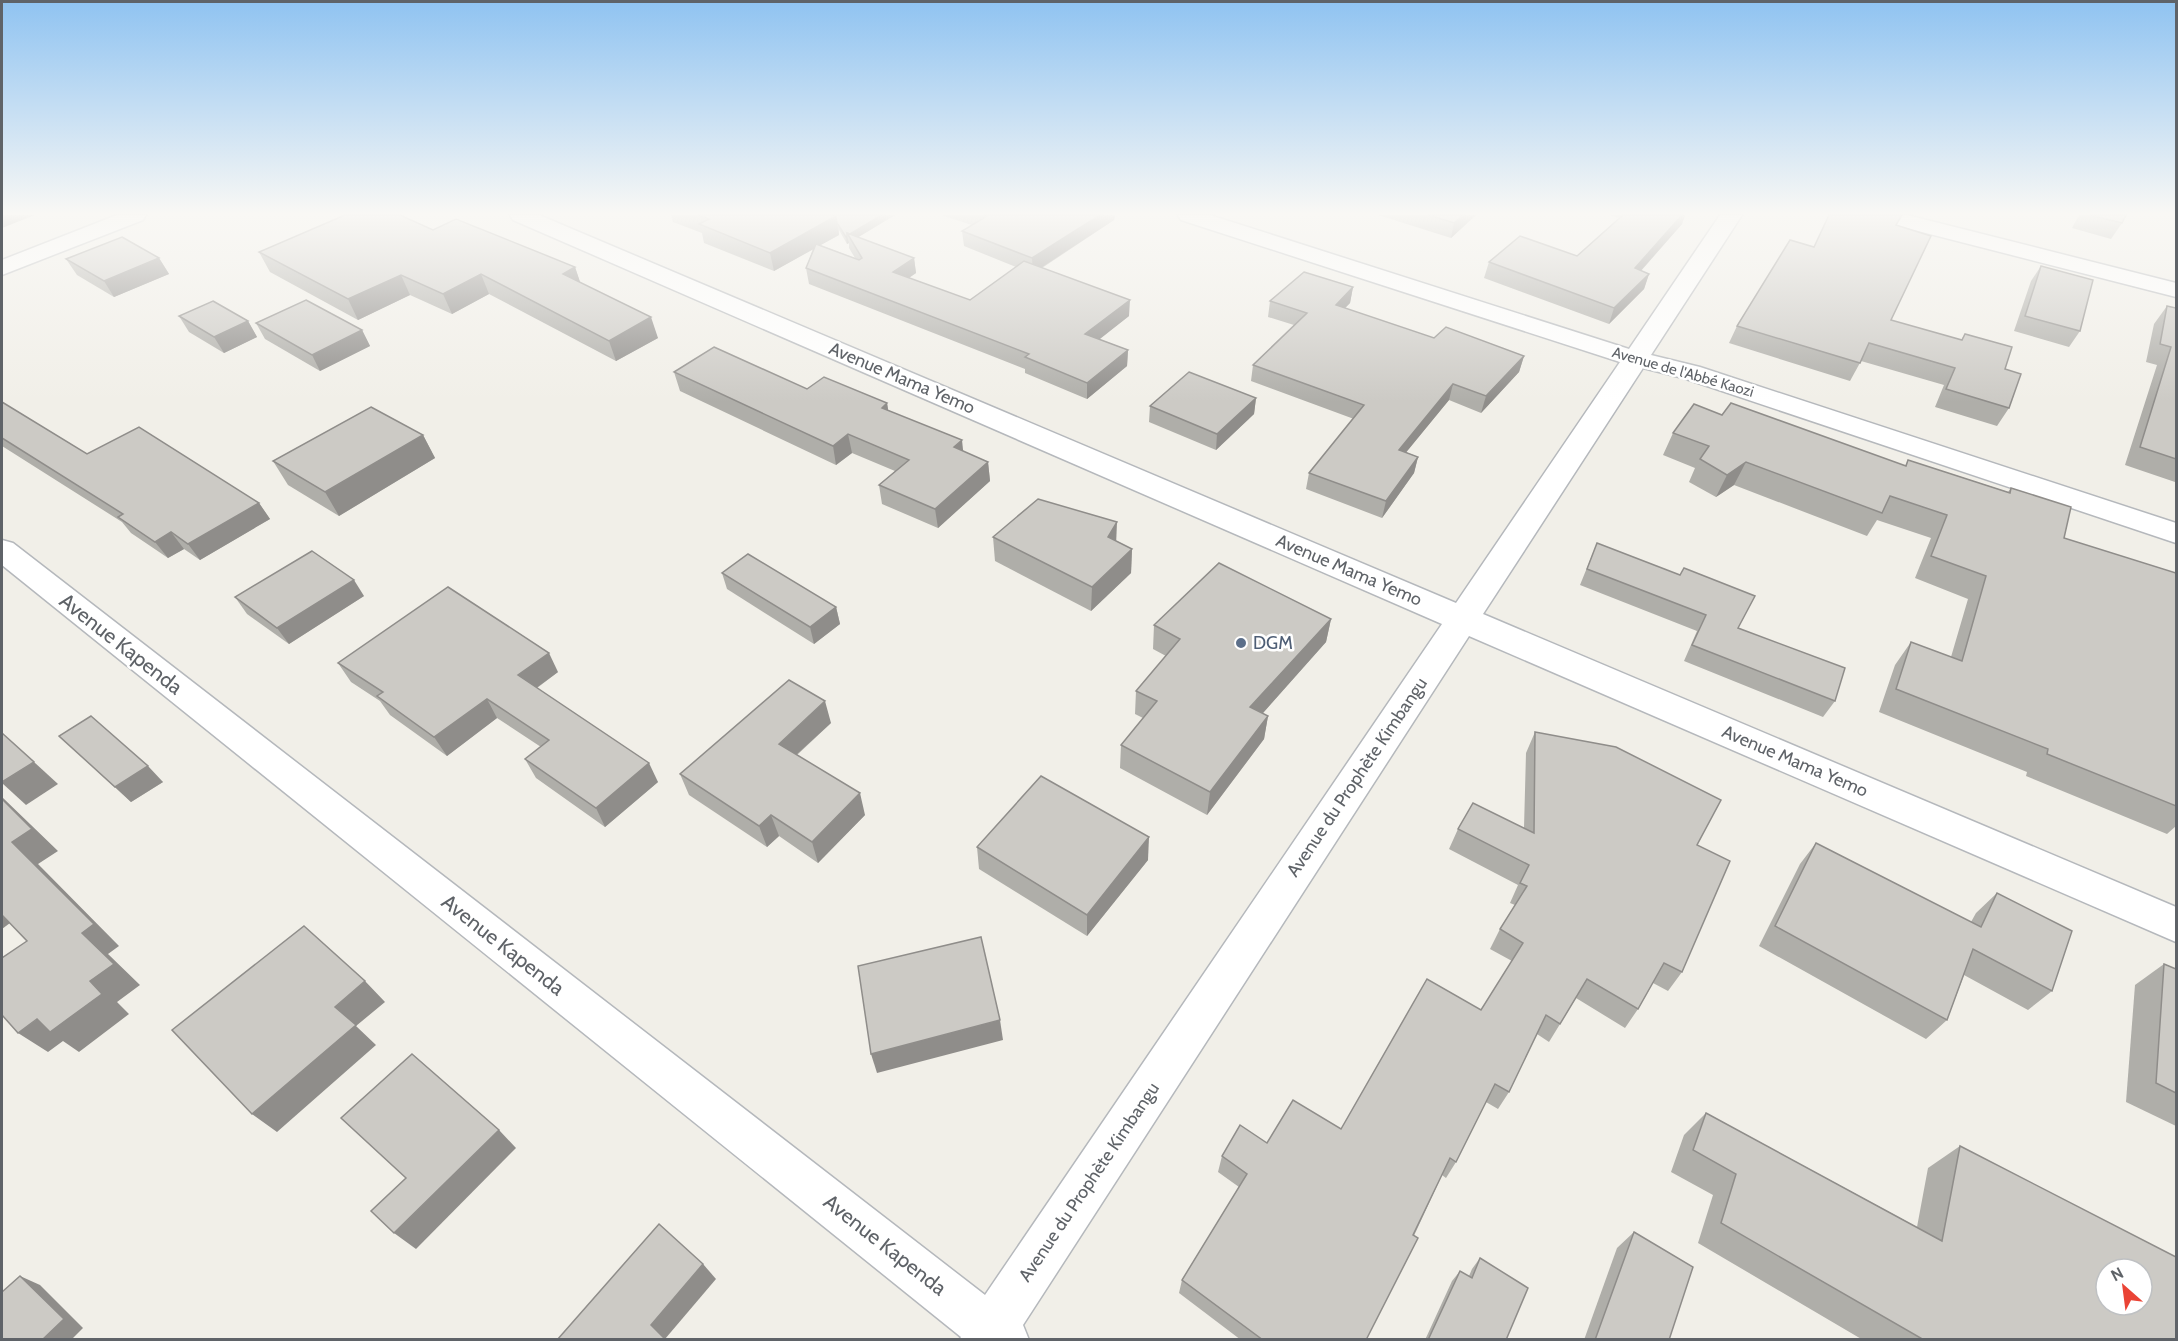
<svg xmlns="http://www.w3.org/2000/svg" width="2178" height="1341" font-family="Cabin,sans-serif">
  <style>
    .lines { fill: none; stroke-linecap: round; stroke-linejoin: round }
    .minor-casing { stroke: #b5b8bc; stroke-width: 3 }
    .minor { fill: #fff; fill-rule: evenodd }
    .wall { fill: #afaea9; fill-rule: evenodd }
    .shaded-wall { fill: #8f8d8a }
    .building { fill: #cccac5; stroke: #8f8d8a; stroke-width: 1.5; fill-rule: evenodd }
    .service-dot { fill: #5c6f8a; stroke: #fff; stroke-width: 2 }
    .labels { text-anchor: middle; stroke-width: 5; stroke-linejoin: round; paint-order: stroke }
    .far-street-label { font-size: 15px; fill: #5f6368; stroke: #fff }
    .street-label { font-size: 18px; fill: #5f6368; stroke: #fff }
    .service-label { font-size: 18px; fill: #4e5e75; stroke: #fff; text-anchor: start }
    .near-street-label { font-size: 21px; fill: #5f6368; stroke: #fff }
  </style>
  <rect width="100%" height="100%" fill="#f1efe8"/>
  <g class="lines">
    <g class="minor-casing">
      <g id="minor">
        <path d="M117 215H146L143 220 2 275V260Z"/>
        <path d="M510 215H539L1456 603 1620 362 1181 220 1178 215H1210L1629 349 1720 215H1742L1651 355 1700 367 2176 523V543L1683 378 1643 368 1483 614 2176 907V942L1469 636 1023 1325 1029 1340H959L961 1337 2 565V540L13 543 985 1295 1442 624 513 220Z"/>
        <path d="M1872 215H1907L2176 283V297L1875 220Z"/>
      </g>
    </g>
    <use href="#minor" class="minor"/>
  </g>
  <g class="wall">
    <path d="M671 215H895L858 237 914 258 916 273 909 278 970 300 1016 267 964 246 962 231 972 225 941 215H1115L1114 220 1042 268 1129 316 1099 339 1128 350 1127 366 1087 399 1025 373V369L809 284 806 268 813 249 774 271 704 243 702 233 673 222ZM839 230 847 244 849 243V248L855 258 820 245 839 235Z"/>
    <path d="M1378 215H1476L1451 238Z"/>
    <path d="M1609 215H1685L1682 224 1641 271 1649 274 1644 289 1609 324 1484 278 1489 262 1577 256 1619 218Z"/>
    <path d="M2079 215H2126L2122 223 2111 239 2072 228Z"/>
    <path d="M1897 225 1891 320 1961 340 1965 334 2005 369 2009 408 1997 426 1935 407 1944 385 1861 361 1850 381 1729 343 1737 326 1814 247Z"/>
    <path d="M433 230 575 267 580 282 658 338 616 361 489 294 452 314 410 295 358 320 270 272 259 252Z"/>
    <path d="M159 258 169 274 114 297 77 275 66 259Z"/>
    <path d="M2041 266 2080 331 2069 347 2014 331 2031 281Z"/>
    <path d="M1353 287 1350 303 1345 308 1434 338 1524 356 1519 372 1481 413 1449 400 1406 452 1418 457 1414 473 1382 518 1306 489 1309 473 1354 419 1251 381 1253 365 1294 325 1268 317 1270 301Z"/>
    <path d="M2167 306 2176 308V480L2175 482 2125 465 2157 365 2146 362 2154 324Z"/>
    <path d="M179 316 248 321 257 337 224 353 189 332Z"/>
    <path d="M256 323 362 330 370 346 320 371 265 339Z"/>
    <path d="M674 372 807 389 887 403 888 410 963 451 988 462 990 481 938 528 882 504 879 485 895 471 852 453 836 465 680 391Z"/>
    <path d="M1256 398 1254 414 1216 450 1149 422 1150 406Z"/>
    <path d="M2 402 87 454 259 503 270 519 200 560 184 549 168 558 131 533 122 522 2 446Z"/>
    <path d="M1722 415 1905 466 1908 460 2008 492 2011 488 2064 538 2176 573V826L2167 834 2026 776 2027 772 1879 712 1895 665 1911 642 1951 657 1968 599 1915 578 1931 538 1877 520 1867 536 1734 485 1716 497 1689 482 1695 468 1663 455 1673 433Z"/>
    <path d="M423 435 435 458 339 516 288 485 273 461Z"/>
    <path d="M993 537 1117 541 1132 549 1131 573 1091 611 995 561Z"/>
    <path d="M1597 543 1738 628 1835 701 1823 717 1684 661 1697 631 1580 585Z"/>
    <path d="M722 573 836 607 840 624 814 644 727 589Z"/>
    <path d="M364 596 289 644 247 614 235 597Z"/>
    <path d="M1331 619 1326 642 1263 713 1268 716 1264 739 1207 815 1120 768 1121 745 1143 718 1135 714 1136 691 1166 656 1153 649 1154 625Z"/>
    <path d="M338 663 558 672 537 688 658 782 605 827 536 778 525 759 541 747 497 718 447 756 390 715 380 701 351 682Z"/>
    <path d="M831 723 797 755 865 815 818 863 779 836 767 847 689 795 680 774Z"/>
    <path d="M1535 732 1697 845 1682 972 1668 991 1653 983 1638 1009 1625 1028 1576 998 1549 1042 1537 1034 1509 1092 1498 1109 1486 1102 1456 1162 1446 1178 1442 1175 1366 1340H1241L1179 1293 1182 1280 1239 1187 1218 1172 1222 1156 1267 1143 1341 1129 1481 1010 1512 961 1490 949 1500 929 1515 905 1510 903 1518 885 1449 849 1458 829 1524 828 1526 753Z"/>
    <path d="M59 736 163 782 131 802Z"/>
    <path d="M1816 843 1971 922 1976 913 1997 893 2052 991 2028 1010 1964 975 1947 1020 1926 1039 1759 946 1800 864Z"/>
    <path d="M977 847 1148 860 1087 936 979 869Z"/>
    <path d="M2164 964 2176 969V1126L2126 1102 2135 985Z"/>
    <path d="M1706 1113 1917 1227 1928 1168 1960 1146 2176 1340H1863L1698 1243 1713 1195 1671 1172 1684 1135Z"/>
    <path d="M1634 1232 1669 1340H1584L1617 1248Z"/>
    <path d="M1480 1258 1506 1340H1425L1452 1281 1460 1271 1469 1276 1472 1269Z"/>
  </g>
  <g class="shaded-wall">
    <path d="M2 215H35L2 228Z"/>
    <path d="M882 215H895L852 241 848 235Z"/>
    <path d="M1100 215H1115L1114 220 1033 273 1032 258Z"/>
    <path d="M1463 215H1476L1451 238 1454 223Z"/>
    <path d="M1682 215H1685L1682 224 1629 284 1635 268Z"/>
    <path d="M836 216 839 235 774 271 770 253Z"/>
    <path d="M847 236 849 243 847 244 846 237Z"/>
    <path d="M159 258 169 274 114 297 104 281Z"/>
    <path d="M914 258 916 273 895 287 893 272Z"/>
    <path d="M575 267 582 288 563 274Z"/>
    <path d="M481 274 489 294 452 314 443 294Z"/>
    <path d="M1649 274 1644 289 1609 324 1614 308Z"/>
    <path d="M401 275 410 295 358 320 348 299Z"/>
    <path d="M1353 287 1350 303 1333 320 1336 305Z"/>
    <path d="M1130 300 1129 316 1086 350 1085 334Z"/>
    <path d="M651 317 658 338 616 361 609 341Z"/>
    <path d="M248 321 257 337 224 353 214 337Z"/>
    <path d="M362 330 370 346 320 371 312 355Z"/>
    <path d="M1128 350 1127 366 1087 399V383Z"/>
    <path d="M1524 356 1519 372 1481 413 1486 396Z"/>
    <path d="M1453 384 1449 400 1395 466 1399 450Z"/>
    <path d="M1256 398 1254 414 1216 450 1217 434Z"/>
    <path d="M887 403 890 422 882 408Z"/>
    <path d="M848 434 852 453 836 465 833 446Z"/>
    <path d="M423 435 435 458 339 516 325 492Z"/>
    <path d="M962 440 964 459 954 447Z"/>
    <path d="M1418 457 1414 473 1382 518 1386 501Z"/>
    <path d="M988 462 990 481 938 528 935 509Z"/>
    <path d="M1746 462 1734 485 1716 497 1727 475Z"/>
    <path d="M259 503 270 519 200 560 188 544Z"/>
    <path d="M1117 522 1116 546 1108 537Z"/>
    <path d="M171 532 184 549 168 558 155 542Z"/>
    <path d="M1132 549 1131 573 1091 611 1092 587Z"/>
    <path d="M354 580 364 596 289 644 277 628Z"/>
    <path d="M836 607 840 624 814 644 810 627Z"/>
    <path d="M1331 619 1326 642 1247 731 1250 707Z"/>
    <path d="M549 653 558 672 528 694 518 675Z"/>
    <path d="M487 699 497 718 447 756 434 737Z"/>
    <path d="M825 701 831 723 785 765 779 744Z"/>
    <path d="M1268 716 1264 739 1207 815 1210 792Z"/>
    <path d="M34 762 58 784 26 805 2 783V782Z"/>
    <path d="M649 763 658 782 605 827 596 808Z"/>
    <path d="M148 766 163 782 131 802 115 787Z"/>
    <path d="M860 793 865 815 818 863 812 842Z"/>
    <path d="M2 797 58 851 38 864 119 946 108 954 140 985 117 1002 129 1014 79 1052 63 1041 48 1052 18 1033 90 981 82 933 12 842Z"/>
    <path d="M771 815 779 836 767 847 759 826Z"/>
    <path d="M1149 837 1148 860 1087 936V915Z"/>
    <path d="M2 911 14 920 2 929Z"/>
    <path d="M365 981 385 1002 356 1026 376 1045 277 1132 252 1114 335 1007Z"/>
    <path d="M1000 1020 1003 1040 877 1073 871 1054Z"/>
    <path d="M499 1130 516 1148 416 1249 394 1233Z"/>
    <path d="M703 1264 716 1279 665 1339 651 1325Z"/>
    <path d="M20 1276 40 1285 83 1328 71 1340H42Z"/>
  </g>
  <g class="building">
    <path d="M345 215H400L433 230 456 219 575 267 563 274 651 317 609 341 481 274 443 294 401 275 348 299 259 252Z"/>
    <path d="M698 215H832L836 216 770 253 699 224 709 219Z"/>
    <path d="M832 215H882L850 234 847 233V236L846 237 837 223 836 216Z"/>
    <path d="M983 215H1100L1032 258 962 231 987 216Z"/>
    <path d="M1429 215H1463L1454 223Z"/>
    <path d="M1623 215H1682L1635 268 1649 274 1614 308 1489 262 1520 236 1577 256Z"/>
    <path d="M1829 215H1902L1896 225 1931 236 1891 320 1962 340 1965 334 2012 347 2005 369 2021 374 2009 408 1946 389 1955 368 1869 343 1860 363 1737 326 1790 240 1814 247Z"/>
    <path d="M2089 215H2126L2122 223Z"/>
    <path d="M847 233 914 258 893 272 970 300 1024 261 1130 300 1085 334 1128 350 1087 383 1025 357 1029 354 806 268 816 244 859 260 862 258Z"/>
    <path d="M122 237 159 258 104 281 66 259Z"/>
    <path d="M2041 266 2093 280 2080 331 2025 316Z"/>
    <path d="M1304 272 1353 287 1336 305 1434 338 1446 327 1524 356 1486 396 1453 384 1399 450 1418 457 1386 501 1309 473 1364 405 1253 365 1307 313 1270 301Z"/>
    <path d="M306 300 362 330 312 355 256 323Z"/>
    <path d="M213 301 248 321 214 337 179 316Z"/>
    <path d="M2167 306 2176 308V459L2140 447 2171 347 2160 344Z"/>
    <path d="M714 347 807 389 824 377 887 403 882 408 962 440 954 447 988 462 935 509 879 485 909 460 848 434 833 446 674 372Z"/>
    <path d="M1189 372 1256 398 1217 434 1150 406Z"/>
    <path d="M2 402 87 454 139 427 259 503 188 544 171 532 155 542 118 517 123 514 2 438Z"/>
    <path d="M1731 403 1906 466 1908 460 2010 493 2011 488 2071 507 2064 538 2176 573V806L2047 754 2048 749 1896 689 1911 642 1962 661 1986 576 1931 556 1947 515 1890 496 1882 513 1746 462 1727 475 1700 459 1709 446 1673 433 1694 404 1722 415Z"/>
    <path d="M371 407 423 435 325 492 273 461Z"/>
    <path d="M1038 499 1117 522 1108 537 1132 549 1092 587 993 537Z"/>
    <path d="M1597 543 1680 575 1684 568 1755 596 1738 628 1845 668 1835 701 1692 645 1706 615 1587 569Z"/>
    <path d="M312 551 354 580 277 628 235 597Z"/>
    <path d="M748 554 836 607 810 627 722 573Z"/>
    <path d="M1219 563 1331 619 1250 707 1268 716 1210 792 1121 745 1157 701 1136 691 1180 639 1154 625Z"/>
    <path d="M448 587 549 653 518 675 649 763 596 808 525 759 549 740 487 699 434 737 377 696 383 692 338 663Z"/>
    <path d="M789 680 825 701 779 744 860 793 812 842 771 815 759 826 680 774Z"/>
    <path d="M91 716 148 766 115 787 59 736Z"/>
    <path d="M1535 732 1616 747 1721 800 1697 845 1730 861 1682 972 1664 963 1638 1009 1587 979 1560 1024 1546 1015 1509 1092 1495 1084 1456 1162 1450 1158 1413 1235 1418 1238 1366 1340H1263L1182 1280 1247 1174 1222 1156 1240 1125 1267 1143 1293 1100 1341 1129 1427 979 1481 1010 1523 943 1500 929 1527 886 1520 883 1529 865 1458 829 1473 803 1534 833Z"/>
    <path d="M2 733 34 762 2 782Z"/>
    <path d="M1041 776 1149 837 1087 915 977 847Z"/>
    <path d="M2 799 32 829 12 842 94 924 82 933 114 964 90 981 102 994 50 1032 37 1019 18 1033 2 1015V958L27 941 2 915Z"/>
    <path d="M1816 843 1981 927 1997 893 2072 931 2052 991 1973 949 1947 1020 1775 926Z"/>
    <path d="M304 926 365 981 335 1007 356 1025 252 1114 172 1030Z"/>
    <path d="M981 937 1000 1020 871 1054 858 966Z"/>
    <path d="M2164 964 2176 969V1093L2156 1083Z"/>
    <path d="M412 1054 499 1130 394 1233 371 1211 406 1178 341 1118Z"/>
    <path d="M1706 1113 1942 1241 1960 1146 2176 1257V1340H1924L1721 1223 1736 1174 1693 1150ZM2106 1269H2142V1305H2106Z"/>
    <path d="M659 1224 703 1264 651 1325 666 1340H557Z"/>
    <path d="M1634 1232 1693 1267 1669 1340H1595Z"/>
    <path d="M1480 1258 1528 1288 1506 1340H1428L1460 1271 1472 1278Z"/>
    <path d="M20 1276 64 1319 42 1340H2V1292Z"/>
  </g>
  <linearGradient id="sky" x2="0" y2="1"><stop stop-color="#8fc3f1"/><stop offset="0.53" stop-color="#f9f8f5"/><stop offset="1" stop-color="#f9f8f5" stop-opacity="0"/></linearGradient>
  <rect width="2178" height="402" fill="url(#sky)"/>
  <circle class="service-dot" cx="1241" cy="643" r="6"/>
  <g class="labels">
    <g class="far-street-label">
      <text transform="translate(1683 372) rotate(16)" y="5">Avenue de l'Abbé Kaozi</text>
    </g>
    <g class="street-label">
      <text transform="translate(902 378) rotate(23)" y="6">Avenue Mama Yemo</text>
      <text transform="translate(1349 570) rotate(23)" y="6">Avenue Mama Yemo</text>
      <text transform="translate(1795 761) rotate(23)" y="6">Avenue Mama Yemo</text>
      <text transform="translate(1357 777) rotate(-56)" y="6">Avenue du Prophète Kimbangu</text>
      <text transform="translate(1089 1182) rotate(-56)" y="6">Avenue du Prophète Kimbangu</text>
    </g>
    <g class="service-label">
      <text x="1253" y="649">DGM</text>
    </g>
    <g class="near-street-label">
      <text transform="translate(121 644) rotate(38)" y="7">Avenue Kapenda</text>
      <text transform="translate(503 945) rotate(38)" y="7">Avenue Kapenda</text>
      <text transform="translate(885 1245) rotate(38)" y="7">Avenue Kapenda</text>
    </g>
  </g>
  <rect width="2178" height="1341" fill="none" stroke="#5f6368" stroke-width="6"/>
  <g transform="translate(2124 1287) rotate(332)"><circle r="28" fill="#ffffff" stroke="#bfc1c3" stroke-width="1.5"/>
  <path d="M0-4.5L10 22L0 15L-10 22Z" fill="#ea4335"/>
  <text y="-9" font-size="16" font-weight="bold" text-anchor="middle" fill="#5f6368">N</text>
  </g>
</svg>
